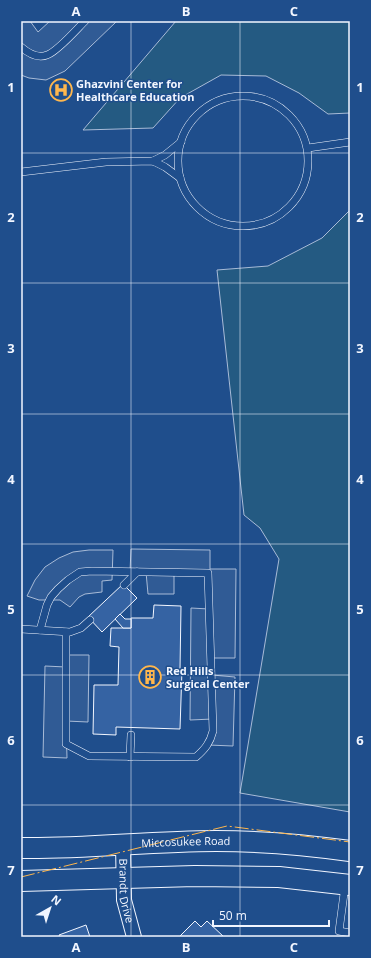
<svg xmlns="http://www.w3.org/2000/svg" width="371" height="958" font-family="'Open Sans',sans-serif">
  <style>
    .green { fill: #245a82; stroke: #a8bbd7 }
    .parking { fill: #305b95; stroke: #a8bbd7 }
    .building { fill: #3563a3; stroke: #f2f6ff }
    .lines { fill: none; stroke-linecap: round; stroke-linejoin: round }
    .lane-casing { stroke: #f2f6ff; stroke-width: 8 }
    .street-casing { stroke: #f2f6ff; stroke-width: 16 }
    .secondary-casing { stroke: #f2f6ff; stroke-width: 22 }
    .lane { stroke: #1f4e8c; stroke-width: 7 }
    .street { stroke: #1f4e8c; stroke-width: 14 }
    .secondary { stroke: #1f4e8c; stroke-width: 20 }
    .power { stroke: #ffb74d; stroke-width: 1; stroke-dasharray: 14 3 2 3; stroke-linecap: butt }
    .grid { fill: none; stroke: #f2f6ff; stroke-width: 1; stroke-opacity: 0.55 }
    .labels { text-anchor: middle; stroke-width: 3; stroke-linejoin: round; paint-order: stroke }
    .poi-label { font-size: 11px; font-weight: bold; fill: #f2f6ff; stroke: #1f4e8c; text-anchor: start }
    .street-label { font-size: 11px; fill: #f2f6ff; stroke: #1f4e8c }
    .neatline { fill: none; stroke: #f2f6ff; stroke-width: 1.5 }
    .grid-label { font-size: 13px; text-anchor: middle; font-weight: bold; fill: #f2f6ff }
  </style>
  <rect width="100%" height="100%" fill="#1f4e8c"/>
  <g class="green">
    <path d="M176 21H350V113L328 114 299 93 266 76 221 75 180 98 153 128 83 130Z"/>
    <path d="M350 210V812L240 793 279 559 260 528 244 515 217 270 268 266 322 238Z"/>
  </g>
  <g class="parking">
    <path d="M21 21H30L38 32 50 21H117L65 71 46 80 29 78 21 75Z"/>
    <path d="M131 549 210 550V569H236L235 658H211L212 675 235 677 233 746 208 745 213 719 190 720 191 608 209 609 208 573H174V594H148L146 572H130Z"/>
    <path d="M89 550H113L112 580 102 581V592L85 594 79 597 70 607 60 600H39L27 596 35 580 45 567 59 558 73 552Z"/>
    <path d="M66 655H89L88 722 66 721 67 758 43 757 45 666 66 667Z"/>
  </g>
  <g class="building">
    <path d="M123 584 137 598 102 632 88 617Z"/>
    <path d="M154 605 181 606 180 669H182L180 729 116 727V735L93 734 94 685H118L119 647 110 646 111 628H131V618H153Z"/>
    <path d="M120 614 125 619H131V628H123L115 619Z"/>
    <path d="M195 921 201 927 207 921 224 937H179Z"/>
    <path d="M86 925 90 937H60L59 935Z"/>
  </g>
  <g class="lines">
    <g class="lane-casing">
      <g id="lane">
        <path d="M21 47C28 53 37 59 47 55 57 52 77 29 85 21"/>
        <circle cx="243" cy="161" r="65"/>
        <path d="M308 148 350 142"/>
        <path d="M153 161 165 155 181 142"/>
        <path d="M21 172 106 162 153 161 165 167 180 178"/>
        <path d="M124 585 137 572"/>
        <path d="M21 629 70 632 81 628 90 620"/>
        <path d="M40 630 47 605 51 597 58 589 68 580 80 572 92 571 208 573 213 731C210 743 205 749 196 757L89 756 66 744V632"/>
        <path d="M130 757 131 735"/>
        <path d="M345 886 339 931 350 933"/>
      </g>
    </g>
    <g class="street-casing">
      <g id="street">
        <path id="s1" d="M123 844 124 900 134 937"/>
      </g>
    </g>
    <g class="secondary-casing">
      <g id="secondary">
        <path id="s2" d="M21 848C86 849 151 841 216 841 260 841 306 845 350 851"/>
        <path d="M21 881 195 876 279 877 350 885"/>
      </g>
    </g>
    <use href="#lane" class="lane"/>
    <use href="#street" class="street"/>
    <use href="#secondary" class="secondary"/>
    <path class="power" d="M21 877 227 826 350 842"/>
  </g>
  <path class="grid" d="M131 21V937M240 21V937M21 153H350M21 283H350M21 414H350M21 544H350M21 675H350M21 805H350"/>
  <defs>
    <g id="hospital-ring" transform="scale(1.15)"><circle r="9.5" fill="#1f4e8c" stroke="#ffb74d" stroke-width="1.5"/><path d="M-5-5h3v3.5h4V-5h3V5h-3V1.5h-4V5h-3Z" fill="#ffb74d"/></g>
    <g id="building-ring" transform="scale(1.15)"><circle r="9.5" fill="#1f4e8c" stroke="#ffb74d" stroke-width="1.5"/><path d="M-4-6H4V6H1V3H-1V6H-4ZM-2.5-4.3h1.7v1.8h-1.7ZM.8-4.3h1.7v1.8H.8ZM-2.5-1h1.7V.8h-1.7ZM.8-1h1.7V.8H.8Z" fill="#ffb74d"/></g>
  </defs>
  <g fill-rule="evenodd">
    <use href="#hospital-ring" x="61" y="90"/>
    <use href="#building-ring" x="150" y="677"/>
  </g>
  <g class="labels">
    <g class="poi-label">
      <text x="76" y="88">Ghazvini Center for<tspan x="76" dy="13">Healthcare Education</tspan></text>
      <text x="166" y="675">Red Hills<tspan x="166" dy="13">Surgical Center</tspan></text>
    </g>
    <g class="street-label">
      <text dy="4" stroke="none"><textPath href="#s2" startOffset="165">Miccosukee Road</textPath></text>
      <text dy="4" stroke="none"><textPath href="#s1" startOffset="47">Brandt Drive</textPath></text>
    </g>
  </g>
  <rect width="371" height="958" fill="none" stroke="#1f4e8c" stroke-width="44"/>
  <g transform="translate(50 908) rotate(39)" stroke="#1f4e8c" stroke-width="3" paint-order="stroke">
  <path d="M0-3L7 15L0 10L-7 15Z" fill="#f2f6ff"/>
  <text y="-6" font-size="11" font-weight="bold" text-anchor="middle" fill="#f2f6ff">N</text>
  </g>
  <path d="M213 920v6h116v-6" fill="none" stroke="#f2f6ff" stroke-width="2"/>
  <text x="219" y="920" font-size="12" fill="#f2f6ff" stroke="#1f4e8c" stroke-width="3" paint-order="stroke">50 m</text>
  <rect x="22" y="22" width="327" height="914" class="neatline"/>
  <g class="grid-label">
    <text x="76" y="16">A</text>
    <text x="186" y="16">B</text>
    <text x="294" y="16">C</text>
    <text x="11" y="92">1</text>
    <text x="360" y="92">1</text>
    <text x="11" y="222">2</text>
    <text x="360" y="222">2</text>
    <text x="11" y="353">3</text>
    <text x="360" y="353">3</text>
    <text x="11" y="484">4</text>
    <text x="360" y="484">4</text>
    <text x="11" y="614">5</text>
    <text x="360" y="614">5</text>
    <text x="11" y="745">6</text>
    <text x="360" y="745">6</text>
    <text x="11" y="875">7</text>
    <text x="360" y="875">7</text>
    <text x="76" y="952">A</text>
    <text x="186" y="952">B</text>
    <text x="294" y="952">C</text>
  </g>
</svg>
